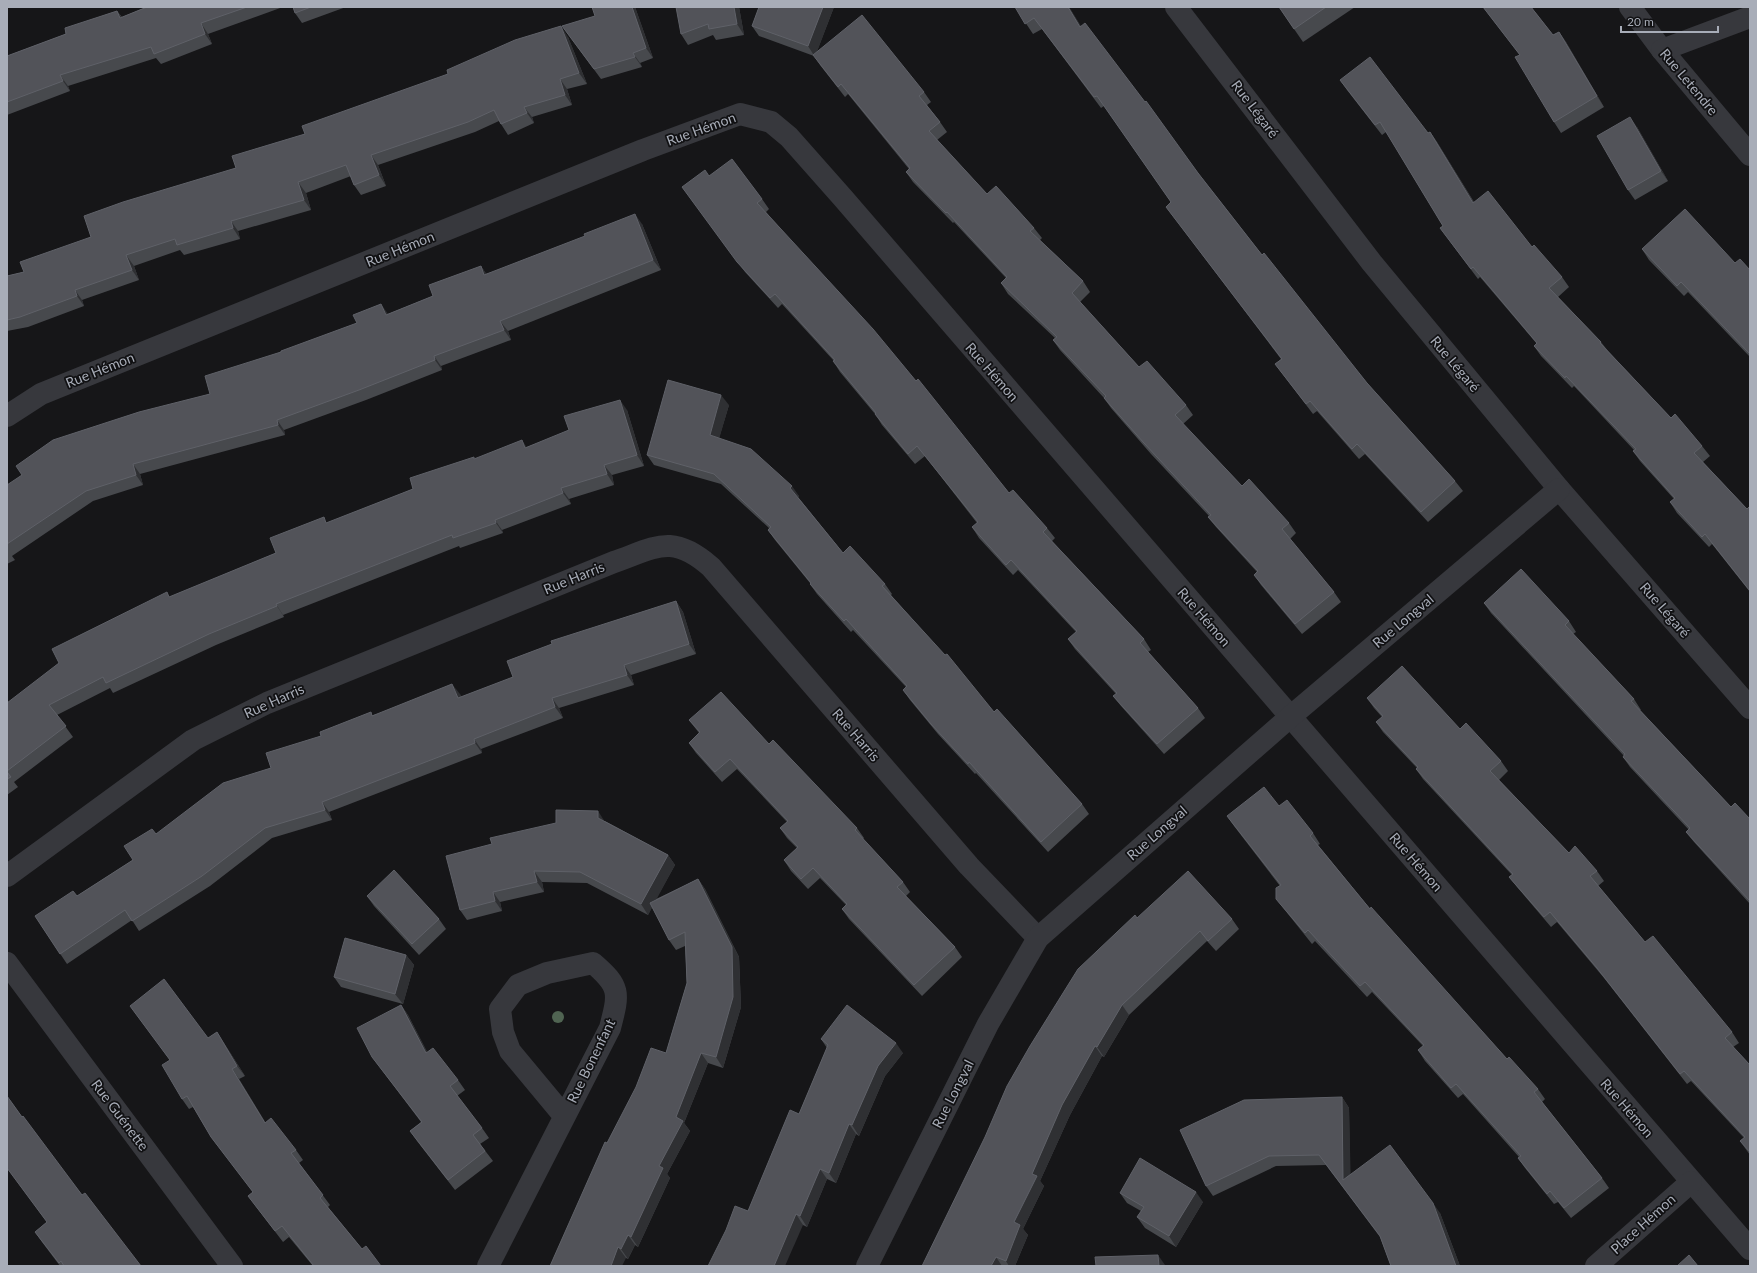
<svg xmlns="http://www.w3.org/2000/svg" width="1757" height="1273" font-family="Lato,sans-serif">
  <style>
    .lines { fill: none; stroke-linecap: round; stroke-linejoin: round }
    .street { stroke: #37383d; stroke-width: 22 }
    .tree { fill: #506452 }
    .wall { fill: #47494d }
    .shaded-wall { fill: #2f3033 }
    .building { fill: #525359; stroke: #5f6168 }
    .labels { text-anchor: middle; stroke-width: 3.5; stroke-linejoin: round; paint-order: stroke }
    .street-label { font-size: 14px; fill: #a8adb8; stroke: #111113 }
  </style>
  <rect width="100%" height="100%" fill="#161618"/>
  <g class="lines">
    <g class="street">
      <path d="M1176 7 1372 263 1559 489 1750 708"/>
      <path d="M1630 7 1662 50 1750 155"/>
      <path d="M1662 50 1750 17"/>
      <path d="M7 416 41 394 643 150 740 114 771 122 789 137 843 198 1750 1249"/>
      <path d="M7 876 193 740 267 703 614 562C657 547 672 533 711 567L969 866 1038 938"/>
      <path d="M7 963 232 1266"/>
      <path d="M488 1266 610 1028C619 993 621 987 593 963L547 973 518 985 500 1009 503 1032 510 1051 564 1116"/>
      <path d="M867 1266 988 1024 1038 938 1290 717 1559 489"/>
      <path d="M1596 1266 1691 1182"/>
    </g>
  </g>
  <circle class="tree" cx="558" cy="1017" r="6"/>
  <g class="wall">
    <path d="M147 7H283L208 34 212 44 161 64 156 58 68 86 70 91 7 115V56L66 34 117 11 122 17Z"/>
    <path d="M293 7H346L302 23 295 13Z"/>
    <path d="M635 7 653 58 640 63 642 67 601 79 562 26Z"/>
    <path d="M739 7 744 35 716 40 713 35 688 45 681 34Z"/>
    <path d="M759 7H834L817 51 924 92 931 102 927 105 940 122 947 132 937 140 987 194 1034 228 1042 238 1040 240 1083 281 1090 292 1080 302 1139 367 1186 405 1193 415 1183 424 1242 486 1289 523 1296 533 1290 539 1334 592 1341 602 1302 634 1261 585 1254 575 1257 572 1216 527 1208 517 1209 516 1151 454 1111 408 1104 398 1060 350 1053 340 1055 338 1008 294 1001 283 1006 278 954 222 953 223 913 182 906 172 909 169 848 94 845 97 820 65 814 56 759 36 752 26Z"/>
    <path d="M1015 7H1069L1081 27 1198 173 1262 255 1367 383 1455 481 1463 491 1428 522 1365 454 1359 459 1317 411 1313 414 1275 364 1281 359 1166 207 1171 202 1104 106 1101 108 1042 29 1033 34Z"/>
    <path d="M1279 7H1355L1303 42Z"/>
    <path d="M1483 7H1531L1553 35 1559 32 1566 42 1604 107 1561 133 1554 122 1520 55Z"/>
    <path d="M568 37 587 84 567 89 572 105 532 117 534 123 508 135 501 124 499 121 475 132 378 165 386 186 361 195 354 185 351 176 306 193 311 210 238 231 240 239 184 255 180 250 134 266 139 280 82 300 84 306 28 327 7 331V276L24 272 91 237 236 168 305 134Z"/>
    <path d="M1340 80 1428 133 1430 132 1437 142 1474 202 1532 247 1562 277 1569 287 1558 297 1601 342 1608 351 1671 418 1702 446 1710 456 1703 462 1747 509 1750 506V592L1712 544 1709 547 1677 513 1670 502 1674 499 1640 461 1633 451 1634 450 1574 386 1572 388 1541 356 1534 346 1537 344 1480 277 1478 279 1440 228 1443 226 1386 132 1382 135 1347 90Z"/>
    <path d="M1637 127 1668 181 1635 200 1628 190Z"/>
    <path d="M709 176 762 199 769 209 766 212 1009 493 1047 528 1055 538 1052 541 1144 639 1151 650 1148 652 1198 708 1205 718 1164 754 1121 706 1113 696 1116 694 1075 649 1068 639 1076 632 1018 570 1013 575 979 538 972 527 977 523 925 456 915 464 882 425 875 414 840 372 833 361H834L782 304 778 308 745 272 682 187Z"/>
    <path d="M642 224 661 270 508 331 511 340 441 366 442 370 366 400 284 430 285 435 140 474 143 485 93 501 12 556 15 560 7 564V485L210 394 281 352 388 314 433 296 481 266 486 274Z"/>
    <path d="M1642 249 1735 263 1750 270V357L1688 292 1684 296 1649 260Z"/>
    <path d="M729 405 719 438 799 496 798 497 843 553 885 584 892 594 891 595 994 712 1082 804 1089 814 1048 852 976 773 975 774 938 734 910 700 903 690 906 687 853 630 851 632 817 594 810 584V583L775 540 768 530 769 528 721 484 654 465 647 455Z"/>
    <path d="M627 410 644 466 612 475 614 485 569 499 571 504 502 530 503 533 460 548 459 546 283 615 284 617 216 645 113 693 110 688 57 715 73 737 14 782 18 787 7 795V703L170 597 276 553 328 523 413 489 475 459 527 447Z"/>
    <path d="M676 601 683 612 696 654 631 675 634 685 559 708 563 718 481 749 482 753 329 812 332 820 272 838 210 886 139 931 132 920 67 964 35 916 77 896 133 860 156 834 271 768 321 736 373 715 460 694 461 697 513 677Z"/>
    <path d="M1484 603 1569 621 1576 632 1573 634 1634 699 1641 710H1640L1731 807 1750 819V904L1694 842 1686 832 1689 830 1630 767 1623 757 1624 756 1491 613Z"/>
    <path d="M1367 698 1460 729 1501 761 1508 771 1499 780 1569 853 1597 871 1604 881 1598 886 1645 942 1732 1032 1739 1043 1733 1047 1750 1065V1155L1740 1141 1744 1138 1691 1081 1687 1084 1604 978 1557 922 1551 927 1517 887 1509 877 1512 875 1423 779 1416 769 1417 768 1383 732 1376 722 1382 717 1374 708Z"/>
    <path d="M689 720 769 744 857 828 864 838 863 839 903 882 910 892 906 896 955 947 962 957 922 996 849 919 842 909 846 905 820 878 808 889 791 871 784 860 797 848 787 838 780 828 787 822 737 769 722 782 696 753 689 743 699 733Z"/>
    <path d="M1279 806 1313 833 1320 844 1318 845 1370 909 1507 1059 1538 1089 1545 1099 1542 1102 1602 1178 1609 1188 1571 1218 1558 1202 1554 1204 1525 1168 1518 1158 1519 1157 1463 1094 1458 1098 1425 1061 1418 1050 1423 1046 1372 992 1367 997 1315 941 1312 944 1276 899 1280 886 1234 826 1227 816Z"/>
    <path d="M605 821 668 855 675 865 656 899 698 879 705 889 739 957 741 1007 723 1068 708 1063 684 1123 690 1131 667 1174 670 1178 638 1247 635 1245 628 1259 626 1258 550 1266 607 1143 666 1053 687 983 685 946 676 950 669 940 652 907 648 915 587 883 542 882 544 892 500 902 502 911 467 920 460 910Z"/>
    <path d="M367 896 439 919 446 929 419 955 374 906Z"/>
    <path d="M1137 918 1232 919 1239 929 1216 951 1207 941 1129 1015 1104 1057 1102 1056 1070 1115 1040 1181 1044 1186 1023 1229 1028 1235 1015 1266H922Z"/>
    <path d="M406 955 414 965 403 1004 341 987 334 977Z"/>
    <path d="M401 1005 408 1015 427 1052 458 1080 465 1090 457 1096 482 1128 489 1138 480 1144 493 1161 455 1190 417 1141 410 1131 421 1122 372 1057Z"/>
    <path d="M130 1006 208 1038 217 1032 245 1076 239 1079 265 1122 296 1150 303 1160 299 1163 330 1205 328 1207 362 1249 381 1266H313L289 1237 283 1242 248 1196 253 1192 211 1137 193 1107 189 1109 182 1099 170 1060Z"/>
    <path d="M821 1039 903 1053 885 1076 859 1136 856 1134 836 1183 827 1179 807 1227 803 1225 748 1211 799 1114 827 1048Z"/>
    <path d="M7 1096 22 1117 82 1195 141 1266H60L42 1242 35 1232 47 1222 7 1168Z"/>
    <path d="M1342 1097 1349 1108 1350 1175 1440 1213 1460 1266H1391L1380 1237 1326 1165 1276 1166 1213 1196 1206 1186Z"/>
    <path d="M1120 1193 1203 1202 1176 1247 1145 1228 1137 1217 1141 1211 1127 1203Z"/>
  </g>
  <g class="shaded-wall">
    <path d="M632 7H635L653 58 646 48Z"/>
    <path d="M734 7H739L744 35 737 24Z"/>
    <path d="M823 7H834L815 57 808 46Z"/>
    <path d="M1068 7H1069L1088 37 1080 27Z"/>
    <path d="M117 11 125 22 120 18Z"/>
    <path d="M201 23 208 34 212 44 205 34Z"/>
    <path d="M561 26 568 37 587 84 579 73Z"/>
    <path d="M1559 32 1566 42 1604 107 1597 96Z"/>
    <path d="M633 53 640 63 642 67 635 57Z"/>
    <path d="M60 75 68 86 70 91 63 81Z"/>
    <path d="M560 79 567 89 572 105 565 95Z"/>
    <path d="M524 107 532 117 534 123 527 113Z"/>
    <path d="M1630 117 1637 127 1668 181 1661 171Z"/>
    <path d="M1430 132 1437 142 1480 213 1473 203Z"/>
    <path d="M371 155 378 165 386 186 379 175Z"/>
    <path d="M298 182 306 193 311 210 304 200Z"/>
    <path d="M635 214 642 224 661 270 653 260Z"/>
    <path d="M231 221 238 231 240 239 233 228Z"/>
    <path d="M126 255 134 266 139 280 132 270Z"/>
    <path d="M481 266 488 276 484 275Z"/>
    <path d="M75 290 82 300 84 306 77 296Z"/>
    <path d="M381 304 388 314 386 315Z"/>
    <path d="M500 321 508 331 511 340 504 330Z"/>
    <path d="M434 356 441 366 442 370 435 360Z"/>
    <path d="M721 395 729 405 717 446 710 435Z"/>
    <path d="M620 400 627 410 644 466 637 455Z"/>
    <path d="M277 420 284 430 285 435 278 425Z"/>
    <path d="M522 440 529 451 525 448Z"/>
    <path d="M133 464 140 474 143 485 136 475Z"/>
    <path d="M604 465 612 475 614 485 607 474Z"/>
    <path d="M792 486 799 496 797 498 790 488Z"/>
    <path d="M561 488 569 499 571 504 563 493Z"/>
    <path d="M495 520 502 530 503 533 496 523Z"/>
    <path d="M676 601 683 612 696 654 689 644Z"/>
    <path d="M276 604 283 615 284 617 277 606Z"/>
    <path d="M624 665 631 675 634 685 627 675Z"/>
    <path d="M452 684 460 694 465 708 458 698Z"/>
    <path d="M552 698 559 708 563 718 555 707Z"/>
    <path d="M474 739 481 749 482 753 475 743Z"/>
    <path d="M322 802 329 812 332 820 325 810Z"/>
    <path d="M598 811 605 822 598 818Z"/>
    <path d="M668 855 675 865 648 915 641 904Z"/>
    <path d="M534 871 542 882 544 892 537 882Z"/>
    <path d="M698 879 705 889 739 957 741 1007 723 1068 716 1057Z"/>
    <path d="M493 892 500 902 502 911 495 901Z"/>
    <path d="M406 955 414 965 403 1004 395 994Z"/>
    <path d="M401 1005 408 1015 433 1063 426 1053Z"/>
    <path d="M1122 1005 1129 1015 1104 1057 1097 1047Z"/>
    <path d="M217 1032 245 1076 237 1066Z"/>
    <path d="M896 1043 903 1053 885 1076 859 1136 852 1125 878 1066Z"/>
    <path d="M1095 1046 1102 1056 1070 1115 1040 1181 1044 1186 1023 1229 1028 1235 1015 1266H1009L1006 1261 1014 1222 1032 1174 1062 1105Z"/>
    <path d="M701 1053 708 1063 684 1123 690 1131 667 1174 670 1178 638 1247 631 1237 676 1117Z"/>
    <path d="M232 1069 239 1079 272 1133 265 1123Z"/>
    <path d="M1342 1097 1349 1108 1351 1190 1343 1180Z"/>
    <path d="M849 1124 856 1134 836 1183 829 1173Z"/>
    <path d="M820 1169 827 1179 807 1227 800 1216Z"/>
    <path d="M1196 1192 1203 1202 1176 1247 1169 1236Z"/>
    <path d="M1433 1203 1440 1213 1460 1266H1456Z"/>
    <path d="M796 1214 803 1225 785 1266H774Z"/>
    <path d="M628 1235 635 1245 628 1259 621 1249Z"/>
    <path d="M618 1247 626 1258 622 1266H611Z"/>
    <path d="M1158 1255 1165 1265V1266H1159Z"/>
    <path d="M996 1257 1002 1266H991Z"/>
  </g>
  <g class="building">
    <path d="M147 7H247L201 23 205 34 154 54 151 47 60 75 63 81 7 102V56L66 34 65 28 117 11 120 18Z"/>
    <path d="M293 7H311L295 13Z"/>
    <path d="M592 7H632L646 48 633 53 635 57 594 69 562 26 595 16Z"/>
    <path d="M676 7H734L737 24 709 29 708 24 681 34Z"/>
    <path d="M759 7H823L808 46 752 26Z"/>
    <path d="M1015 7H1068L1080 27 1085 23 1145 102 1146 101 1198 173 1262 255 1264 253 1367 383 1455 481 1421 512 1357 444 1352 449 1310 401 1306 404 1275 364 1282 359 1166 207 1171 202 1097 96 1094 97 1034 18 1025 24Z"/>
    <path d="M1279 7H1326L1294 29Z"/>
    <path d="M1483 7H1531L1553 35 1559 32 1597 96 1554 122 1515 57 1520 55Z"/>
    <path d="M862 15 924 92 919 96 940 122 929 131 987 194 996 186 1034 228 1030 231 1083 281 1072 293 1139 367 1147 361 1186 405 1175 415 1242 486 1249 479 1289 523 1282 529 1334 592 1295 624 1254 575 1258 571 1208 517 1211 515 1144 443 1104 398 1106 396 1053 340 1057 337 1001 283 1007 277 947 212 946 213 906 172 910 168 841 84 838 87 813 55Z"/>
    <path d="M561 26 579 73 560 79 565 95 524 107 527 113 501 124 494 110 468 122 371 155 379 175 354 185 346 165 298 182 304 200 231 221 233 228 177 245 175 239 126 255 132 270 75 290 77 296 20 317 7 320V276L24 272 20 262 91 237 84 216 123 202 236 168 232 156 305 134 302 126 448 74 447 70 515 40Z"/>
    <path d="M1370 57 1428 133 1430 132 1473 203 1488 191 1532 247 1534 245 1562 277 1549 288 1601 342 1600 343 1671 418 1675 414 1702 446 1694 453 1747 509 1750 506V591L1705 534 1702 537 1670 502 1675 498 1633 451 1636 449 1566 376 1565 378 1534 346 1537 343 1473 267 1471 269 1440 228 1443 226 1380 122 1375 125 1340 80Z"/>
    <path d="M1630 117 1661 171 1628 190 1597 136Z"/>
    <path d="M732 159 762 199 757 203 873 329 916 381 918 379 1009 493 1013 490 1047 528 1043 532 1144 639 1140 643 1198 708 1157 744 1113 696 1117 693 1068 639 1077 631 1011 560 1006 565 972 527 978 522 917 446 908 454 875 414 876 413 833 361 835 360 775 294 770 298 737 262 682 187 705 170 709 176Z"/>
    <path d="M1685 209 1735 263 1740 259 1750 270V354L1681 282 1677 286 1642 249Z"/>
    <path d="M635 214 653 260 500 321 504 330 434 356 435 360 359 390 277 420 278 425 133 464 136 475 86 491 7 544V485L22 475 16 466 53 440 139 412 210 394 205 376 281 352V351L357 323 353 315 381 304 386 315 433 296 429 285 481 266 484 275 585 236 584 234Z"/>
    <path d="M668 380 721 395 710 435 751 449 792 486 790 488 843 553 850 546 885 584 882 586 945 655 947 654 994 712 997 709 1082 804 1041 842 969 762 968 764 931 724 903 690 907 686 846 619 844 621 810 584 811 583 768 530 771 527 714 474 647 455Z"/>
    <path d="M620 400 637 455 604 465 607 474 561 488 563 493 495 520 496 523 453 538 452 535 276 604 277 606 209 634 106 683 103 677 49 705 66 726 7 771V703L59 663 52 649 167 592 169 597 276 553 270 538 324 517 326 523 413 489 410 478 474 457V459L522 440 525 448 569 430 564 416Z"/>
    <path d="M1521 569 1569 621 1565 625 1634 699 1631 701 1731 807 1735 803 1750 819V901L1686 832 1690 828 1623 757 1625 754 1484 603Z"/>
    <path d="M676 601 689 644 624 665 627 675 552 698 555 707 474 739 475 743 322 802 325 810 265 828 202 876 132 921 125 910 60 954 35 916 73 891 77 896 133 860 124 846 152 829 156 834 223 783 271 768 266 753 321 736 320 732 371 712 372 716 452 684 458 698 513 677 507 661 552 644 551 641Z"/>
    <path d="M1402 666 1460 729 1466 723 1501 761 1490 771 1569 853 1575 846 1597 871 1590 876 1645 942 1653 936 1732 1032 1725 1038 1750 1065V1152L1740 1141 1745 1137 1684 1071 1680 1074 1597 968 1550 912 1544 917 1509 877 1513 874 1416 769 1418 767 1376 722 1383 716 1367 698Z"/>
    <path d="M721 692 769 744 773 740 857 828 855 830 903 882 897 887 955 947 914 985 842 909 847 904 813 868 801 879 784 860 798 847 780 828 788 821 730 759 715 772 689 743 700 732 689 720Z"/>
    <path d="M7 772 11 777 7 779Z"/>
    <path d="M1264 787 1279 806 1287 800 1313 833 1310 836 1370 909 1371 907 1507 1059 1509 1057 1538 1089 1534 1092 1602 1178 1564 1208 1550 1191 1547 1194 1518 1158 1521 1156 1456 1084 1451 1088 1418 1050 1424 1045 1365 982 1360 986 1308 930 1305 933 1276 899V888L1281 885 1227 816Z"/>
    <path d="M556 810 598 811V818L668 855 641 904 580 872 534 871 537 882 493 892 495 901 460 910 446 856 492 844 490 838 556 823Z"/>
    <path d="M394 870 439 919 412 944 367 896Z"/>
    <path d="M1188 871 1232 919 1208 941 1200 931 1122 1005 1097 1047 1095 1046 1062 1105 1032 1174 1037 1176 1014 1222 1020 1225 1006 1261 996 1257 991 1266H922L985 1137 1007 1086 1030 1046 1078 969 1135 915 1137 918Z"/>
    <path d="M698 879 732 947 733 997 716 1057 701 1053 676 1117 683 1121 659 1166 663 1168 631 1237 628 1235 621 1249 618 1247 611 1266H550L605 1142 607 1143 636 1087 651 1048 666 1053 687 983 685 932 669 940 650 903Z"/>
    <path d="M345 938 406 955 395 994 334 977Z"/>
    <path d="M164 979 208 1038 217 1032 237 1066 232 1069 265 1123 271 1118 296 1150 291 1153 323 1195 320 1198 362 1249 366 1246 381 1266H319L318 1265 317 1266H314L282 1226 275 1231 248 1196 253 1192 211 1137 187 1096 182 1099 162 1065 170 1060 130 1006Z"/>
    <path d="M401 1005 426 1053 433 1048 458 1080 450 1086 482 1128 473 1135 485 1151 448 1180 410 1131 422 1122 372 1057 357 1028Z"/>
    <path d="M847 1005 896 1043 878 1066 852 1125 849 1124 829 1173 820 1169 800 1216 796 1214 774 1266H708L726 1230 735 1206 748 1211 790 1110 799 1114 828 1045 821 1039Z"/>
    <path d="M7 1096 22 1117 23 1116 82 1195 85 1193 141 1266H64L61 1261 59 1263 35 1232 47 1222 7 1168Z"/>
    <path d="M1342 1097 1343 1180 1390 1145 1433 1203 1456 1266H1391L1380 1236 1319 1155 1269 1156 1206 1186 1180 1130 1244 1100Z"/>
    <path d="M1140 1158 1196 1192 1169 1236 1137 1217 1144 1207 1120 1193Z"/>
    <path d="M1158 1255 1159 1266H1096L1095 1257Z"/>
    <path d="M1689 1255 1698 1266H1677Z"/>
  </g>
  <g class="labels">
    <g class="street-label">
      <text transform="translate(1689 82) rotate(50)" y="5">Rue Letendre</text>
      <text transform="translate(1255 109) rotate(53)" y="5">Rue Légaré</text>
      <text transform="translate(701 129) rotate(-20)" y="5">Rue Hémon</text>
      <text transform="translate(400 249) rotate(-22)" y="5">Rue Hémon</text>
      <text transform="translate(1455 364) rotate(50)" y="5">Rue Légaré</text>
      <text transform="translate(100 370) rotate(-22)" y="5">Rue Hémon</text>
      <text transform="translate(992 372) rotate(49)" y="5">Rue Hémon</text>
      <text transform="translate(574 578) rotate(-22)" y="5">Rue Harris</text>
      <text transform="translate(1665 610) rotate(49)" y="5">Rue Légaré</text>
      <text transform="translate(1204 617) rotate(49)" y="5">Rue Hémon</text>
      <text transform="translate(1403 621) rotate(-40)" y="5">Rue Longval</text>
      <text transform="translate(274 701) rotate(-24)" y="5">Rue Harris</text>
      <text transform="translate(856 735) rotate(49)" y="5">Rue Harris</text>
      <text transform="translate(1157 833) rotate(-41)" y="5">Rue Longval</text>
      <text transform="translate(1416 862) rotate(49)" y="5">Rue Hémon</text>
      <text transform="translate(591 1061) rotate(-64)" y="5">Rue Bonenfant</text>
      <text transform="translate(953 1094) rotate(-63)" y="5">Rue Longval</text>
      <text transform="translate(1627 1108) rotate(49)" y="5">Rue Hémon</text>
      <text transform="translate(120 1115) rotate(53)" y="5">Rue Guénette</text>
      <text transform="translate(1643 1224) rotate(-42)" y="5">Place Hémon</text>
    </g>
  </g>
  <rect width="1757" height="1273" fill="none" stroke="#a8adb8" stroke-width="16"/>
  <path d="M1621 26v6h97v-6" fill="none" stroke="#a8adb8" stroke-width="2"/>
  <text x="1627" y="26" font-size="12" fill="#a8adb8" stroke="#111113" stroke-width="3" paint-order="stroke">20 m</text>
</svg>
